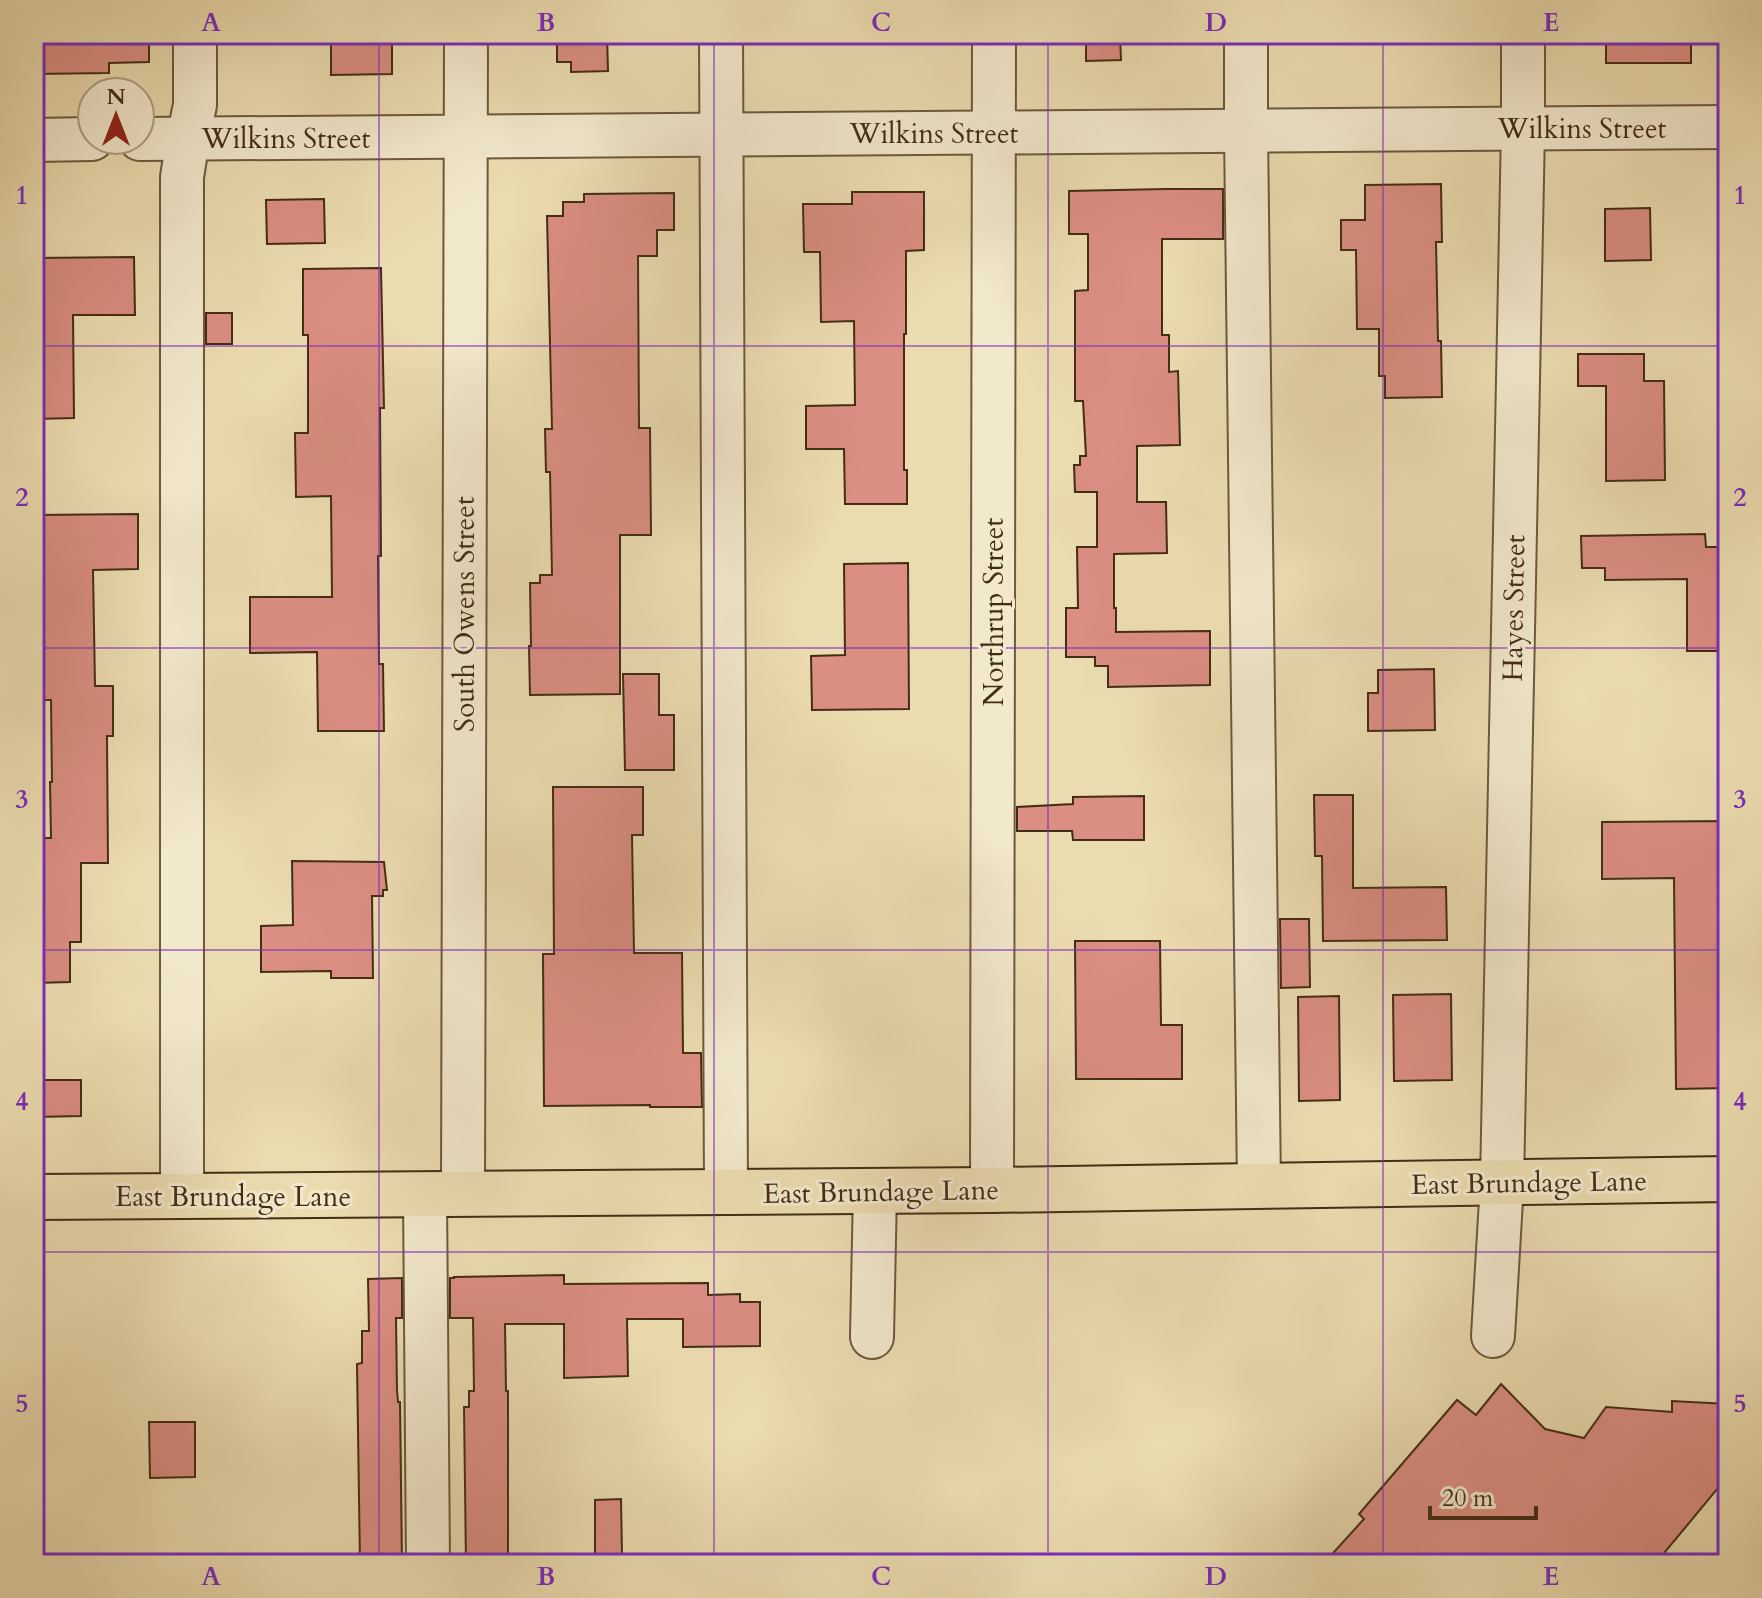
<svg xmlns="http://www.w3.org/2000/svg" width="1762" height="1598" font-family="Cardo,serif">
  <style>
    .building { fill: #db8e82; stroke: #432d14; stroke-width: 2 }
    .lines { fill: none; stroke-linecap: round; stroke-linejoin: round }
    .minor-casing { stroke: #6d593b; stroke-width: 46 }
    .major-casing { stroke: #432d14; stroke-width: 48 }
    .minor { stroke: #f2e8cc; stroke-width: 42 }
    .major { stroke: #ebdcb0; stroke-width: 44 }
    .grid { fill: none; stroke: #7b2cbf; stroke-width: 2; stroke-opacity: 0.55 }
    .labels { text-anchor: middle; stroke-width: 6; stroke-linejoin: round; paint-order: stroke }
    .street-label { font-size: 28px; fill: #432d14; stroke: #f2e8cc }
    .neatline { fill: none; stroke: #7b2cbf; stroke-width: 3 }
    .grid-label { font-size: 26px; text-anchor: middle; font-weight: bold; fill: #7b2cbf }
  </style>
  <rect width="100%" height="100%" fill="#ebdcb0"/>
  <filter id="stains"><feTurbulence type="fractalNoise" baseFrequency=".0025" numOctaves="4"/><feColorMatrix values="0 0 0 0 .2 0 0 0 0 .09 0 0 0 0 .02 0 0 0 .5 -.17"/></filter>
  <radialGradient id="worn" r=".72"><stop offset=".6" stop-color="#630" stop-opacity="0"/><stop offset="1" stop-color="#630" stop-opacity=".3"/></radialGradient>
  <g class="building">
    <path d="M34 34H149V62L109 63V73L34 74Z"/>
    <path d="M331 34H392V74L331 75Z"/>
    <path d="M557 34H607L608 71 571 72V62H557Z"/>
    <path d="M1086 34H1120L1121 60 1086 61Z"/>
    <path d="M1612 34H1691V63H1606V37H1612Z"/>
    <path d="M1441 184 1442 242H1436L1438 341H1441L1442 397 1385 398V376H1379V329H1357L1356 250H1341V220H1365V185Z"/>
    <path d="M1166 189H1223V239H1162V335H1169V372L1178 371 1180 445 1137 446V502H1166L1167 553 1114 554V608H1116V632L1210 631V685L1108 687V666H1095V657H1066V608H1078L1077 547H1097V492H1075L1074 465H1080V456H1086L1083 401H1075V291L1088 290V234H1069V191Z"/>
    <path d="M852 192H924V250L906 251V334H904V470H907V504H845L844 449H806V406L855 405 854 321 821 322 820 252H804L803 204H852Z"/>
    <path d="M674 193V230H657V256H638L639 428H650L651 535H620V694L530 695 529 646H531L530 583H540V575H552L550 472H546L545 429H552L547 216H563V202H584V194Z"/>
    <path d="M324 199 325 243 267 244 266 200Z"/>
    <path d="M1650 208 1651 260 1605 261V209Z"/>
    <path d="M134 257 135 315H73L74 418 34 419V258Z"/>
    <path d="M381 268 384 408H380L381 556H378L379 664H383L384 731H318L317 652 250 653V597H332L331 496 296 497 295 433H308V335H303V269Z"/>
    <rect x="206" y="313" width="26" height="31"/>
    <path d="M1578 354H1644V381H1664L1665 480 1606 481V386H1578Z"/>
    <path d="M138 514V569L93 570 95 686H113V736H107L108 863H81V942H70V982L34 983V838H51L50 782H52L51 700H34V515Z"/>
    <path d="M1705 534 1706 547H1723L1724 651H1687V579L1605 580V568H1582L1581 536Z"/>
    <path d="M908 563 909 709 812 710 811 656 845 655 844 564Z"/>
    <path d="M1434 669 1435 730 1368 731V693H1378V670Z"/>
    <path d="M623 674H659V715H674V770H625Z"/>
    <path d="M553 787H643V835H632L634 953H682L683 1053H701L702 1107H650V1105L544 1106 543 954H554Z"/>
    <path d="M1314 795H1353V888L1446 887 1447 940 1323 941 1322 856H1315Z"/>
    <path d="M1144 796V840H1073L1072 831H1017V807L1073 804V797Z"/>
    <path d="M1728 821V1088L1676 1089 1674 878 1602 879V822Z"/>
    <path d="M292 861 384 862 387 890H383V896H372L373 978H331V971L261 972V926L293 925Z"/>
    <path d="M1280 919H1309L1310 987 1281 988Z"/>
    <path d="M1075 941H1160L1161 1025H1182V1079H1076Z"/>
    <path d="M1451 994 1452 1080 1394 1081 1393 995Z"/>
    <path d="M1339 996 1340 1100 1299 1101 1298 997Z"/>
    <path d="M34 1080H81V1116L34 1117Z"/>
    <path d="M564 1275V1284L708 1283V1295L740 1294V1302H760V1346L683 1347V1319H627L628 1376 564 1378V1324H505L506 1391H508V1564H466L464 1407H469V1391H474L473 1318H450V1278H454V1277Z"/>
    <path d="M402 1278V1318H396L397 1390 398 1402H400L402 1564H360L357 1364 362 1363V1331H369L368 1279Z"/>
    <path d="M1501 1384 1545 1429 1584 1438 1606 1407 1672 1412V1401L1728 1404V1476L1655 1564H1323L1364 1519 1359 1514 1457 1400 1476 1415Z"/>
    <path d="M149 1422H195V1477L150 1478Z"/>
    <path d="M621 1499 622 1555 595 1556V1500Z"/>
  </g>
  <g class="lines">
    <g class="minor-casing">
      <g id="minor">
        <path d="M721 34 726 1192"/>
        <path d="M1246 34V131L1259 1186"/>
        <path d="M140 139 1728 127"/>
        <path d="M34 140 92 139"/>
        <path d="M992 1190 994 34"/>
        <path d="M425 1194 428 1564"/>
        <path d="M463 1194 466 34"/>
        <path d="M182 1196V177L188 139 195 105V34"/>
        <path d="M1493 1336 1502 1183 1523 129V34"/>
        <path d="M872 1337 875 1191"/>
      </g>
    </g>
    <g class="major-casing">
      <path id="major" d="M34 1197 992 1190 1728 1179"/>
    </g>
    <use href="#minor" class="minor"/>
    <use href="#major" class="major"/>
  </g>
  <path class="grid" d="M379 34V1564M714 34V1564M1048 34V1564M1383 34V1564M34 346H1728M34 648H1728M34 950H1728M34 1252H1728"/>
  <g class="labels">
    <g class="street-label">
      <text x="1582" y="138">Wilkins Street</text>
      <text x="934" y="143">Wilkins Street</text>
      <text x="286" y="148">Wilkins Street</text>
      <text transform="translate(1513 608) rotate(-89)" y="10">Hayes Street</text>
      <text transform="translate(993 612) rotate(-90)" y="10">Northrup Street</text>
      <text transform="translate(464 614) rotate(-90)" y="10">South Owens Street</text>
      <text transform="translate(1529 1182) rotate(-1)" y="10">East Brundage Lane</text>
      <text transform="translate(881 1191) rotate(-1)" y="10">East Brundage Lane</text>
      <text x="233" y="1206">East Brundage Lane</text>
    </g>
  </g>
  <rect width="1762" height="1598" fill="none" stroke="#ebdcb0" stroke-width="88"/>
  <g transform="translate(116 116)"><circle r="38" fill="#f2e8cc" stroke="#ac9d82" stroke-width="2"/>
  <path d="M0-6L14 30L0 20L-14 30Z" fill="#8f2418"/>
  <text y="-12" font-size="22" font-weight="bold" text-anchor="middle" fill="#432d14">N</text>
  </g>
  <path d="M1430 1506v12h106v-12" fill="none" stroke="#432d14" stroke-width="4"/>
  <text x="1442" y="1506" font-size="24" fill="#432d14" stroke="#f2e8cc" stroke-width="6" paint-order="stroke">20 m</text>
  <rect x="44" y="44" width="1674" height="1510" class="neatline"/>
  <g class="grid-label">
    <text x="211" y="31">A</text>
    <text x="546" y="31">B</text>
    <text x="881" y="31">C</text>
    <text x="1216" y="31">D</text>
    <text x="1551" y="31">E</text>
    <text x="22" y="204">1</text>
    <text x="1740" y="204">1</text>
    <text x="22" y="506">2</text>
    <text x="1740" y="506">2</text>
    <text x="22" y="808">3</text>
    <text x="1740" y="808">3</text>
    <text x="22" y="1110">4</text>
    <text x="1740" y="1110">4</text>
    <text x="22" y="1412">5</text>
    <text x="1740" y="1412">5</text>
    <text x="211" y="1585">A</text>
    <text x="546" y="1585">B</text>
    <text x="881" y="1585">C</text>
    <text x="1216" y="1585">D</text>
    <text x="1551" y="1585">E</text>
  </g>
  <rect width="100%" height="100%" filter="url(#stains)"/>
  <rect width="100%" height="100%" fill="url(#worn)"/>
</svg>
